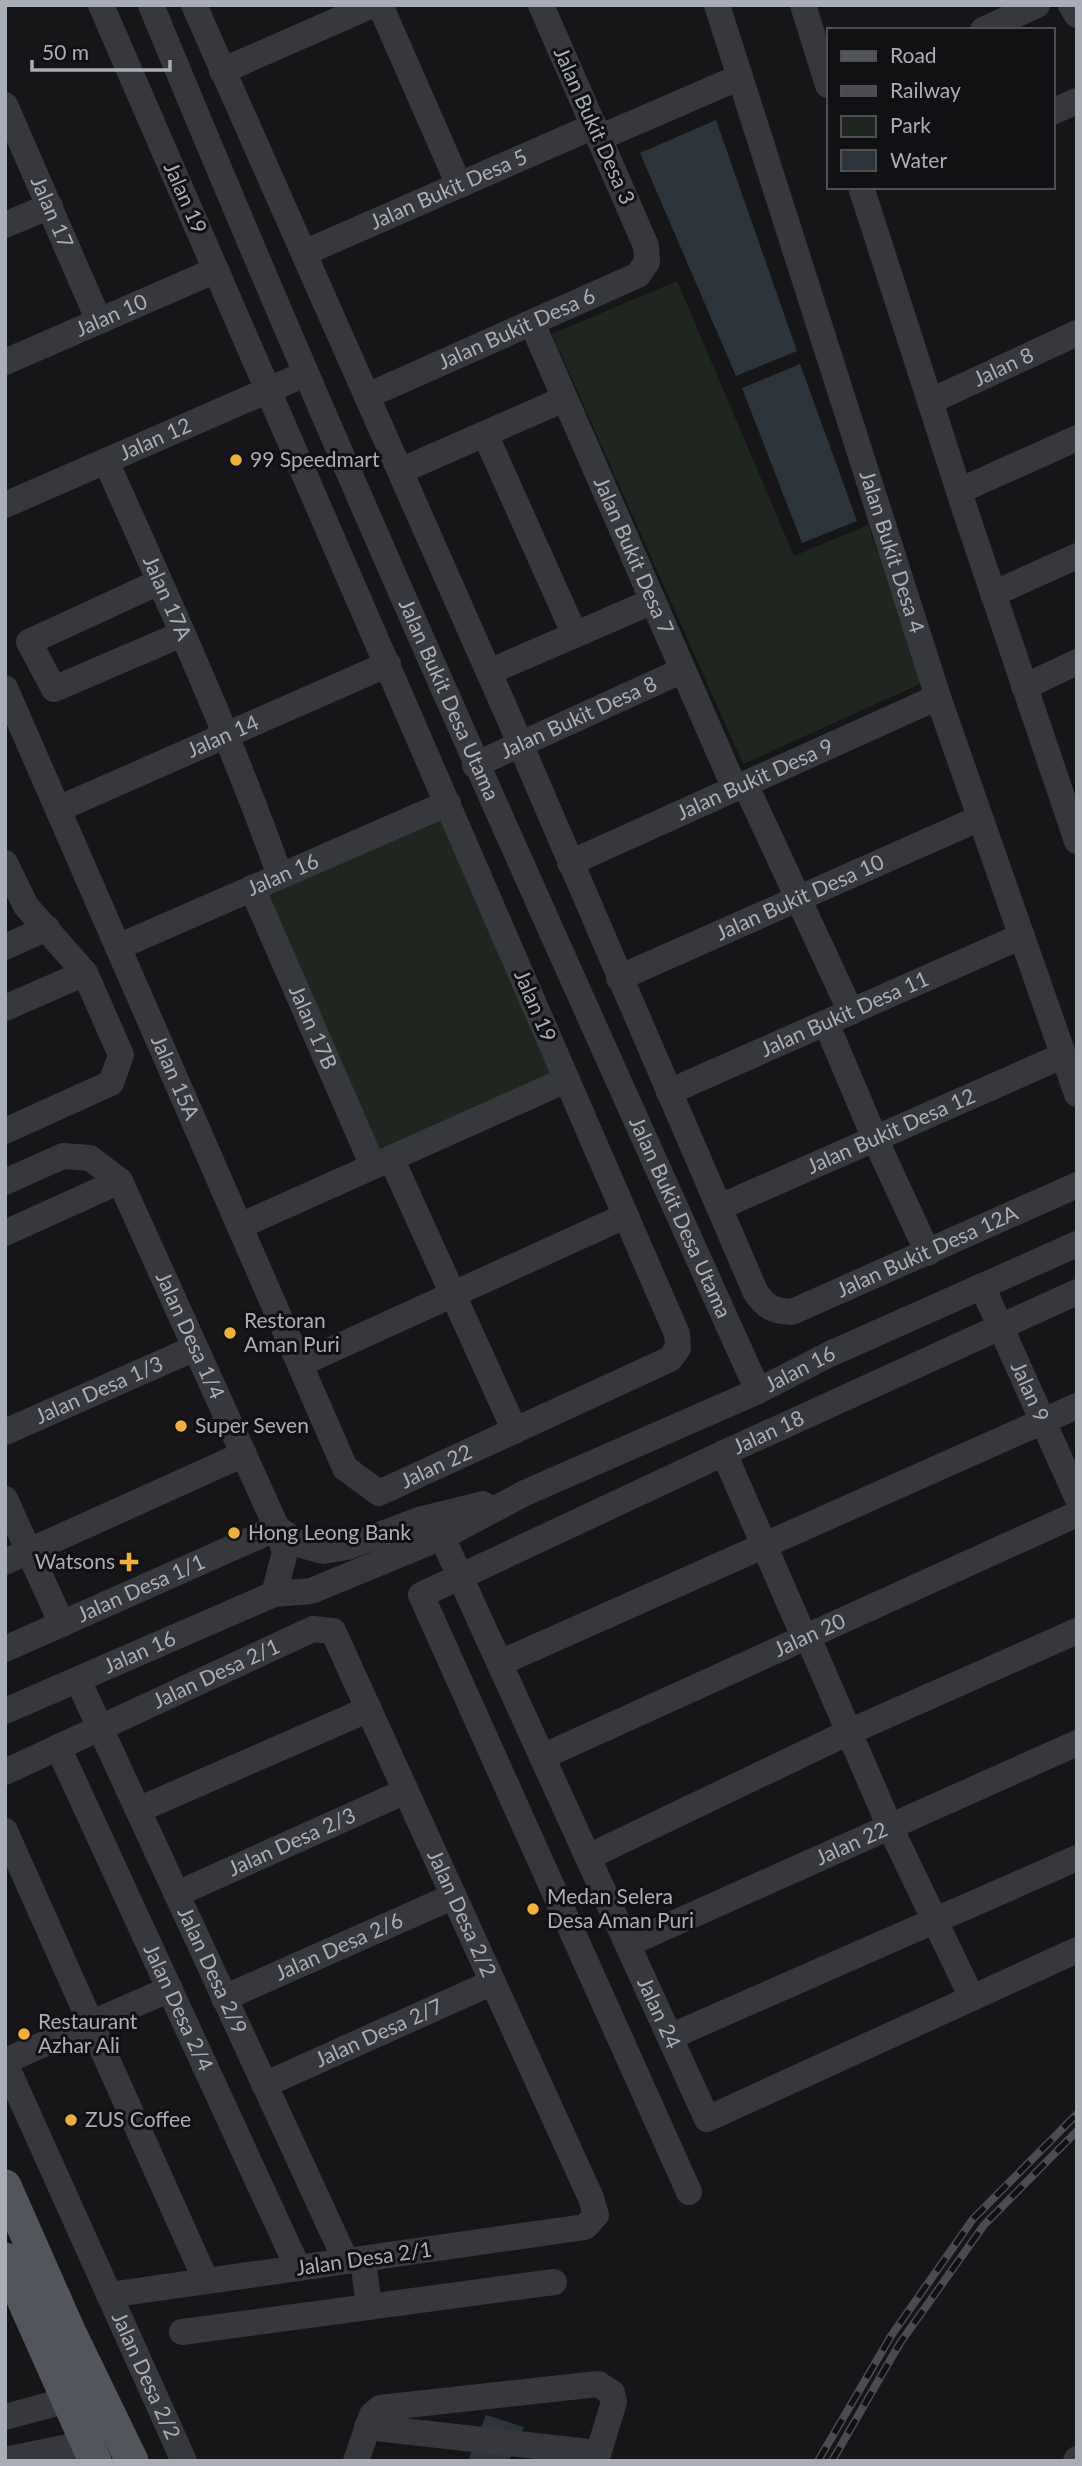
<svg xmlns="http://www.w3.org/2000/svg" width="1082" height="2466" font-family="Lato,sans-serif">
  <style>
    .green { fill: #1e261f }
    .water { fill: #2c353c }
    .lines { fill: none; stroke-linecap: round; stroke-linejoin: round }
    .minor { stroke: #37383d; stroke-width: 26 }
    .major { stroke: #53555c; stroke-width: 33 }
    .rail-casing { stroke: #4a4c52; stroke-width: 8 }
    .rail { stroke: #111113; stroke-width: 5; stroke-dasharray: 16; stroke-linecap: butt }
    .poi-dot { fill: #f2b134; stroke: #111113; stroke-width: 2.5 }
    .labels { text-anchor: middle; stroke-width: 6; stroke-linejoin: round; paint-order: stroke }
    .street-label { font-size: 21px; fill: #a8adb8; stroke: #111113 }
    .poi-label { font-size: 21px; fill: #a8adb8; stroke: #111113; text-anchor: start }
  </style>
  <rect width="100%" height="100%" fill="#161618"/>
  <g class="green">
    <path d="M677 281 794 556 868 525 922 683 743 764 552 334Z"/>
    <path d="M448 803 566 1080 373 1166 252 888Z"/>
  </g>
  <g class="water">
    <path d="M716 120 797 351 736 376 640 153Z"/>
    <path d="M800 364 857 521 802 543 742 388Z"/>
    <path d="M486 2415 524 2427 509 2461H468Z"/>
  </g>
  <g class="lines">
    <g class="minor">
      <path id="s1" d="M151 5C343 472 551 931 758 1391"/>
      <path id="s2" d="M194 5 506 711 755 1291C765 1307 773 1311 792 1312L1077 1185"/>
      <path d="M380 5 459 185"/>
      <path id="s3" d="M717 5 938 697 1077 1094"/>
      <path d="M803 5 828 85"/>
      <path d="M1071 5 1077 15"/>
      <path d="M983 30 1037 5"/>
      <path d="M222 71 372 5"/>
      <path id="s4" d="M5 105 99 321"/>
      <path d="M1052 112 1077 101"/>
      <path d="M599 138 740 77"/>
      <path d="M861 187 966 513 1077 841"/>
      <path d="M5 225 50 206"/>
      <path id="s5" d="M304 253 594 126"/>
      <path id="s6" d="M532 323 735 789"/>
      <path id="s7" d="M5 362 216 270"/>
      <path id="s8" d="M367 396 638 275 647 262 646 246 541 5"/>
      <path id="s9" d="M931 401 1077 333"/>
      <path d="M485 434 575 635"/>
      <path id="s10" d="M106 461C167 598 230 735 280 876"/>
      <path d="M400 471 564 399"/>
      <path d="M959 491 1077 438"/>
      <path id="s11" d="M5 505 305 374"/>
      <path d="M159 582 29 642 54 689 182 634"/>
      <path d="M993 594 1077 556"/>
      <path d="M489 672 653 601"/>
      <path d="M1024 687 1077 662"/>
      <path id="s12" d="M5 688 345 1468 379 1493 670 1359 678 1348 677 1334 101 5"/>
      <path id="s13" d="M475 765 683 670"/>
      <path d="M745 784 851 1012"/>
      <path id="s14" d="M58 809 388 664"/>
      <path d="M5 863 26 906 85 973 121 1055 111 1083 5 1131"/>
      <path id="s15" d="M570 863 938 697"/>
      <path id="s16" d="M252 888 373 1166"/>
      <path d="M5 947 47 928"/>
      <path id="s17" d="M118 947 448 803"/>
      <path id="s18" d="M619 978 980 818"/>
      <path d="M5 1008 85 973"/>
      <path d="M826 1023 875 1139 928 1253"/>
      <path id="s19" d="M669 1092 1022 936"/>
      <path d="M391 1158 515 1431"/>
      <path id="s20" d="M5 1182 63 1156 90 1158 120 1181 277 1528 285 1552 274 1594"/>
      <path id="s21" d="M720 1207 1062 1056"/>
      <path d="M240 1226 566 1080"/>
      <path d="M5 1233 120 1181"/>
      <path id="s22" d="M982 1286 1077 1497"/>
      <path d="M300 1364 625 1216"/>
      <path id="s23" d="M5 1432 195 1348"/>
      <path d="M724 1453 804 1637"/>
      <path d="M5 1499 62 1624"/>
      <path d="M277 1528 301 1545 323 1551 347 1547 422 1519 483 1504"/>
      <path id="s24" d="M442 1537 707 2119 1077 1950"/>
      <path d="M5 1562 244 1454"/>
      <path d="M807 1635 890 1827 972 1998"/>
      <path id="s25" d="M5 1649 277 1528"/>
      <path d="M500 1663 1077 1406"/>
      <path id="s26" d="M78 1680 346 2261"/>
      <path id="s27" d="M5 1711 274 1594 311 1591 442 1537 525 1493 758 1391 830 1354 1077 1244"/>
      <path id="s28" d="M58 1747 298 2268"/>
      <path id="s29" d="M542 1757 1077 1514"/>
      <path id="s30" d="M5 1772 313 1629 333 1631 591 2198 596 2215 585 2227 109 2295"/>
      <path d="M138 1810 369 1709"/>
      <path d="M5 1831 206 2281"/>
      <path d="M588 1857 849 1732 1077 1631"/>
      <path id="s31" d="M177 1894 406 1791"/>
      <path id="s32" d="M628 1944 1077 1743"/>
      <path id="s33" d="M224 1998 454 1896"/>
      <path d="M670 2037 1077 1858"/>
      <path d="M5 2061 170 1989"/>
      <path id="s34" d="M5 2063 184 2461"/>
      <path id="s35" d="M264 2085 493 1982"/>
      <path id="s36" d="M689 2192 421 1595 724 1453 1077 1292"/>
      <path d="M363 2259 369 2307"/>
      <path d="M182 2332 554 2282"/>
      <path d="M5 2417 68 2400"/>
      <path d="M367 2427 598 2453"/>
      <path d="M5 2460 87 2443"/>
      <path d="M356 2461 372 2415 380 2408 598 2384 612 2393 614 2402 596 2461"/>
      <path d="M1076 2461 1077 2459"/>
    </g>
    <g class="major">
      <path d="M5 2186 69 2331 132 2461"/>
      <path d="M5 2259 95 2461"/>
    </g>
    <g class="rail-casing">
      <g id="rail">
        <path d="M818 2461 891 2336 973 2219 1077 2114"/>
        <path d="M832 2461 900 2343 984 2225 1077 2131"/>
      </g>
    </g>
    <use href="#rail" class="rail"/>
  </g>
  <g class="poi-dot">
    <circle cx="236" cy="460" r="7"/>
    <circle cx="230" cy="1333" r="7"/>
    <circle cx="181" cy="1426" r="7"/>
    <circle cx="234" cy="1533" r="7"/>
    <path d="M125.5 1551.5h7v7h7v7h-7v7h-7v-7h-7v-7h7z"/>
    <circle cx="533" cy="1909" r="7"/>
    <circle cx="24" cy="2034" r="7"/>
    <circle cx="71" cy="2120" r="7"/>
  </g>
  <g class="labels">
    <g class="street-label">
      <text transform="translate(594 126) rotate(66)" y="7">Jalan Bukit Desa 3</text>
      <text dy="7" stroke="none"><textPath href="#s5" startOffset="158">Jalan Bukit Desa 5</textPath></text>
      <text transform="translate(185 198) rotate(66)" y="7">Jalan 19</text>
      <text dy="7" stroke="none"><textPath href="#s4" startOffset="117">Jalan 17</textPath></text>
      <text dy="7" stroke="none"><textPath href="#s7" startOffset="116">Jalan 10</textPath></text>
      <text dy="7" stroke="none"><textPath href="#s8" startOffset="164">Jalan Bukit Desa 6</textPath></text>
      <text dy="7" stroke="none"><textPath href="#s9" startOffset="80">Jalan 8</textPath></text>
      <text dy="7" stroke="none"><textPath href="#s11" startOffset="164">Jalan 12</textPath></text>
      <text dy="7" stroke="none"><textPath href="#s3" startOffset="574">Jalan Bukit Desa 4</textPath></text>
      <text dy="7" stroke="none"><textPath href="#s6" startOffset="254">Jalan Bukit Desa 7</textPath></text>
      <text dy="7" stroke="none"><textPath href="#s10" startOffset="150">Jalan 17A</textPath></text>
      <text dy="7" stroke="none"><textPath href="#s1" startOffset="756">Jalan Bukit Desa Utama</textPath></text>
      <text dy="7" stroke="none"><textPath href="#s13" startOffset="114">Jalan Bukit Desa 8</textPath></text>
      <text dy="7" stroke="none"><textPath href="#s14" startOffset="180">Jalan 14</textPath></text>
      <text dy="7" stroke="none"><textPath href="#s15" startOffset="203">Jalan Bukit Desa 9</textPath></text>
      <text dy="7" stroke="none"><textPath href="#s17" startOffset="180">Jalan 16</textPath></text>
      <text dy="7" stroke="none"><textPath href="#s18" startOffset="198">Jalan Bukit Desa 10</textPath></text>
      <text transform="translate(535 1006) rotate(67)" y="7">Jalan 19</text>
      <text dy="7" stroke="none"><textPath href="#s19" startOffset="192">Jalan Bukit Desa 11</textPath></text>
      <text dy="7" stroke="none"><textPath href="#s16" startOffset="152">Jalan 17B</textPath></text>
      <text dy="7" stroke="none"><textPath href="#s12" startOffset="425">Jalan 15A</textPath></text>
      <text dy="7" stroke="none"><textPath href="#s21" startOffset="187">Jalan Bukit Desa 12</textPath></text>
      <text dy="7" stroke="none"><textPath href="#s1" startOffset="1323">Jalan Bukit Desa Utama</textPath></text>
      <text dy="7" stroke="none"><textPath href="#s2" startOffset="1596">Jalan Bukit Desa 12A</textPath></text>
      <text dy="7" stroke="none"><textPath href="#s20" startOffset="298">Jalan Desa 1/4</textPath></text>
      <text dy="7" stroke="none"><textPath href="#s27" startOffset="868">Jalan 16</textPath></text>
      <text dy="7" stroke="none"><textPath href="#s23" startOffset="103">Jalan Desa 1/3</textPath></text>
      <text dy="7" stroke="none"><textPath href="#s22" startOffset="116">Jalan 9</textPath></text>
      <text dy="7" stroke="none"><textPath href="#s36" startOffset="1038">Jalan 18</textPath></text>
      <text dy="7" stroke="none"><textPath href="#s12" startOffset="956">Jalan 22</textPath></text>
      <text dy="7" stroke="none"><textPath href="#s25" startOffset="149">Jalan Desa 1/1</textPath></text>
      <text dy="7" stroke="none"><textPath href="#s29" startOffset="294">Jalan 20</textPath></text>
      <text dy="7" stroke="none"><textPath href="#s27" startOffset="147">Jalan 16</textPath></text>
      <text dy="7" stroke="none"><textPath href="#s30" startOffset="233">Jalan Desa 2/1</textPath></text>
      <text dy="7" stroke="none"><textPath href="#s31" startOffset="126">Jalan Desa 2/3</textPath></text>
      <text dy="7" stroke="none"><textPath href="#s32" startOffset="245">Jalan 22</textPath></text>
      <text dy="7" stroke="none"><textPath href="#s30" startOffset="670">Jalan Desa 2/2</textPath></text>
      <text dy="7" stroke="none"><textPath href="#s33" startOffset="126">Jalan Desa 2/6</textPath></text>
      <text dy="7" stroke="none"><textPath href="#s26" startOffset="320">Jalan Desa 2/9</textPath></text>
      <text dy="7" stroke="none"><textPath href="#s28" startOffset="287">Jalan Desa 2/4</textPath></text>
      <text dy="7" stroke="none"><textPath href="#s24" startOffset="523">Jalan 24</textPath></text>
      <text dy="7" stroke="none"><textPath href="#s35" startOffset="126">Jalan Desa 2/7</textPath></text>
      <text transform="translate(364 2259) rotate(-8)" y="7">Jalan Desa 2/1</text>
      <text dy="7" stroke="none"><textPath href="#s34" startOffset="343">Jalan Desa 2/2</textPath></text>
    </g>
    <g class="poi-label">
      <text x="250" y="467">99 Speedmart</text>
      <text x="244" y="1328">Restoran<tspan x="244" dy="24">Aman Puri</tspan></text>
      <text x="195" y="1433">Super Seven</text>
      <text x="248" y="1540">Hong Leong Bank</text>
      <text x="115" y="1569" text-anchor="end">Watsons</text>
      <text x="547" y="1904">Medan Selera<tspan x="547" dy="24">Desa Aman Puri</tspan></text>
      <text x="38" y="2029">Restaurant<tspan x="38" dy="24">Azhar Ali</tspan></text>
      <text x="85" y="2127">ZUS Coffee</text>
    </g>
  </g>
  <rect width="1082" height="2466" fill="none" stroke="#a8adb8" stroke-width="14"/>
  <rect x="827" y="28" width="228" height="161" fill="#111113" stroke="#4d4f55" stroke-width="2"/>
  <rect x="841" y="51" width="35" height="10" fill="#53555c" stroke="#4d4f55" stroke-width="2"/>
  <text x="890" y="63" font-size="21" fill="#a8adb8">Road</text>
  <rect x="841" y="86" width="35" height="10" fill="#4a4c52" stroke="#4d4f55" stroke-width="2"/>
  <text x="890" y="98" font-size="21" fill="#a8adb8">Railway</text>
  <rect x="841" y="116" width="35" height="21" fill="#1e261f" stroke="#4d4f55" stroke-width="2"/>
  <text x="890" y="133" font-size="21" fill="#a8adb8">Park</text>
  <rect x="841" y="150" width="35" height="21" fill="#2c353c" stroke="#4d4f55" stroke-width="2"/>
  <text x="890" y="168" font-size="21" fill="#a8adb8">Water</text>
  <path d="M32 60v10h138v-10" fill="none" stroke="#a8adb8" stroke-width="3.5"/>
  <text x="42" y="60" font-size="21" fill="#a8adb8" stroke="#111113" stroke-width="5" paint-order="stroke">50 m</text>
</svg>
